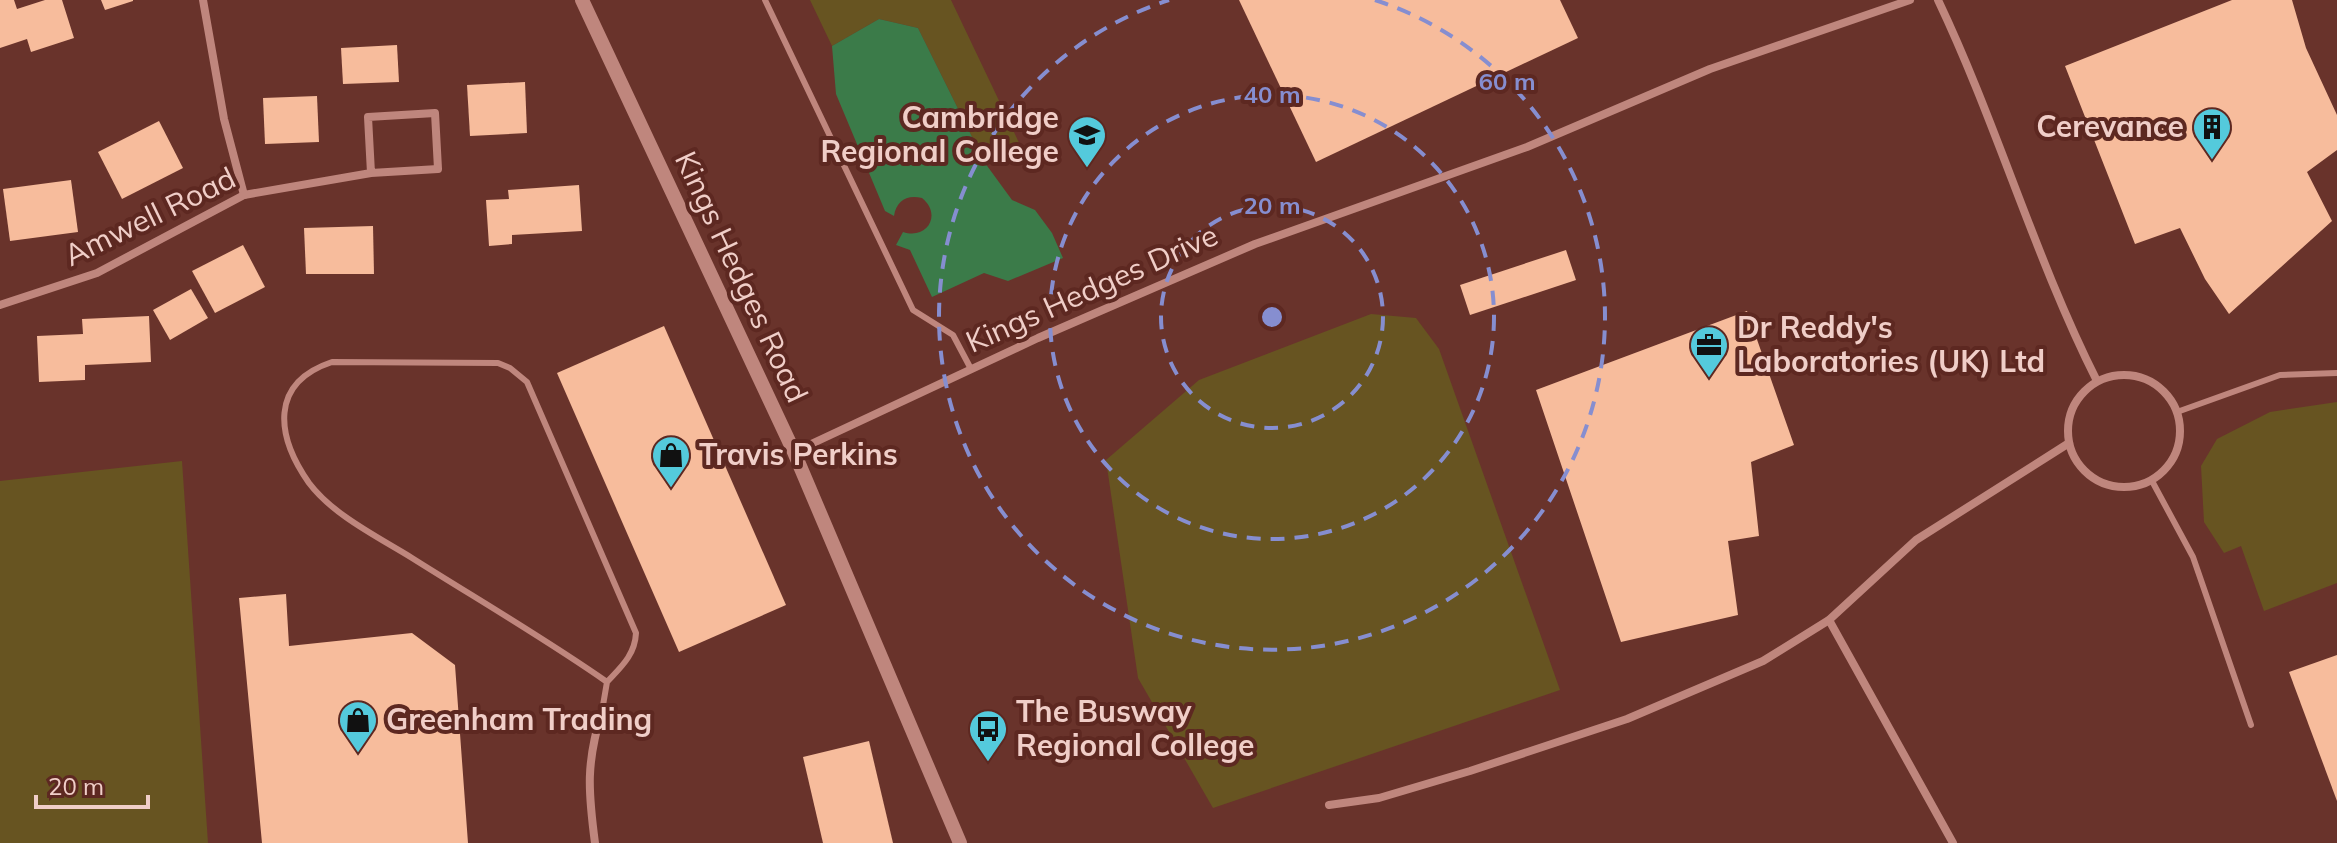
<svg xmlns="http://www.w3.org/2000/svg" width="2337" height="843" font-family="Mulish,sans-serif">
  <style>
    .green { fill: #675421 }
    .water { fill: #3b7b49 }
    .building { fill: #f7bc9c }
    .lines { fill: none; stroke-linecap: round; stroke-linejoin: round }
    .service { stroke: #bf867d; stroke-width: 6 }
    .minor { stroke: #bf867d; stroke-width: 8 }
    .tertiary { stroke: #bf867d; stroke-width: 14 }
    .ring { fill: none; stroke: #868ed0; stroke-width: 4; stroke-dasharray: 14 10 }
    .labels { text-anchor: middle; stroke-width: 8; stroke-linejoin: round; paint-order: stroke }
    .poi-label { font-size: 30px; font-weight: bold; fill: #f0cec8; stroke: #5d2821; text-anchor: start }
    .street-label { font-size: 30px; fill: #f0cec8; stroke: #5d2821 }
    .centre { fill: #868ed0; stroke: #5d2821; stroke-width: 4 }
    .ring-label { font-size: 24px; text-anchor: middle; font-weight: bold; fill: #868ed0; stroke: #5d2821; stroke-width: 8; stroke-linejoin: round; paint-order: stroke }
  </style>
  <rect width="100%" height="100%" fill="#69332b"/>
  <g class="green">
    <path d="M810 0H951L1022 149 985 163 918 28 879 19 832 46Z"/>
    <path d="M1371 314 1416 318 1439 349 1560 690 1213 808 1138 678 1106 460 1199 380Z"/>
    <path d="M2337 402V583L2264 611 2241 546 2224 553 2204 522 2201 466 2217 439 2270 412Z"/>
    <path d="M182 461 208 843H0V481Z"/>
  </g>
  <path class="water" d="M879 19 918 28 985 163 1012 200 1035 210 1052 233 1063 258 1008 281 984 273 932 297 910 250 896 245 903 232C928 240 942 214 922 198 907 194 896 201 894 216L885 211 836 94 832 46Z"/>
  <g class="building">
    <path d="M0 0H14L17 9 45 0H62L74 38 31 52 27 39 0 48Z"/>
    <path d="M101 0H133V1L105 10Z"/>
    <path d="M1239 0H1560L1578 38 1316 162Z"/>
    <path d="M2232 0H2292L2306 48 2337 115V150L2307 172 2332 221 2229 314 2205 279 2180 228 2135 244 2065 66Z"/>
    <path d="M397 45 399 82 343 84 341 48Z"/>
    <path d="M525 82 527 133 470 136 467 85Z"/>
    <path d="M317 96 319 142 265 144 263 98Z"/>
    <path d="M159 121 183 168 122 199 98 152Z"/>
    <path d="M71 180 78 232 10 241 3 189Z"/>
    <path d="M579 185 582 231 512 235V244L489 246 486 200 509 199 508 190Z"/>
    <path d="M373 226 374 274H306L304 228Z"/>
    <path d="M243 245 265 287 215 313 192 271Z"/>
    <path d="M1566 250 1576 280 1470 315 1460 285Z"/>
    <path d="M191 289 208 318 170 340 153 310Z"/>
    <path d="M1747 311 1794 445 1751 462 1759 536 1728 541 1738 615 1621 642 1536 390Z"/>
    <path d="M149 316 151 362 85 365V380L39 382 37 336 83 334 82 319Z"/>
    <path d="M664 326 786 605 679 652 557 373Z"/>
    <path d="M286 594 289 646 412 633 455 665 468 843H262L239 598Z"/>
    <path d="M2337 655V801L2289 672Z"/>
    <path d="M869 741 893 843H823L803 757Z"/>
  </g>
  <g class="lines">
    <g class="service">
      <path d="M765 0 913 310 953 335 971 369"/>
      <path d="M2177 412 2280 375 2337 373"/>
      <path d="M2152 481 2193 557 2251 725"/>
      <path d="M602 711 607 682C544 638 477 599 412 558 378 537 333 515 309 483 276 436 269 383 332 362L498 363 510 368 527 382 636 633C635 655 621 667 607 682"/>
    </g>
    <g class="minor">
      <path d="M203 0 224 119 244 195"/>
      <path d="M1938 0C1997 124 2035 258 2097 381"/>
      <path d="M0 305 97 273 244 195 371 173 438 169 435 113 368 117 371 173"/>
      <circle cx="2124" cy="431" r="56"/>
      <path d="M794 452 1038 338 1255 244 1527 147 1710 69 1910 0"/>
      <path d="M1829 620 1953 843"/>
      <path d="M1329 805 1379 798 1470 771 1627 719 1763 661 1829 620 1916 540 2069 443"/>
      <path d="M595 843C588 790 586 763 602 711"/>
    </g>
    <path class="tertiary" d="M582 0 794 452 960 843"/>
  </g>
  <g class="ring">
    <circle cx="1272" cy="317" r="111"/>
    <circle cx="1272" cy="317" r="222"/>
    <path d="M1375 0A333 333 0 1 1 1169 0"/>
  </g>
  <defs>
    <g id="building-pin" transform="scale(2)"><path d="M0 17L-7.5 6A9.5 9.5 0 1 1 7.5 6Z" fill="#54cadc" stroke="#5d2821"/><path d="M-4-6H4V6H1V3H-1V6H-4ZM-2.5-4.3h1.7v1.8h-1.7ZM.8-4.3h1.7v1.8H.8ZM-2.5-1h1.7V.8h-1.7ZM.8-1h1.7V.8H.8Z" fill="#111"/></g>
    <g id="university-pin" transform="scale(2)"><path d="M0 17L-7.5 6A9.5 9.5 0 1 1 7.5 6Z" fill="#54cadc" stroke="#5d2821"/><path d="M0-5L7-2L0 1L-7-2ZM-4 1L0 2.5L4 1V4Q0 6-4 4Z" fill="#111"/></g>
    <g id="office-pin" transform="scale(2)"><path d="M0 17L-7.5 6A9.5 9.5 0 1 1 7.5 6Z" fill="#54cadc" stroke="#5d2821"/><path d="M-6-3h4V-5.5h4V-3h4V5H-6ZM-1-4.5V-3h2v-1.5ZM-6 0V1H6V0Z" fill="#111"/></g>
    <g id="shop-pin" transform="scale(2)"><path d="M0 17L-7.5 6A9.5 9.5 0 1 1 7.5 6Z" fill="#54cadc" stroke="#5d2821"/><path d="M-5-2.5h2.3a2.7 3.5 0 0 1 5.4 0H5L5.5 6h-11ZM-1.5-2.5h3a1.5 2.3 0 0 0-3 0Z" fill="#111"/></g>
    <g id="bus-pin" transform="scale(2)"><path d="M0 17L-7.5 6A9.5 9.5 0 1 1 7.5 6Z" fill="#54cadc" stroke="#5d2821"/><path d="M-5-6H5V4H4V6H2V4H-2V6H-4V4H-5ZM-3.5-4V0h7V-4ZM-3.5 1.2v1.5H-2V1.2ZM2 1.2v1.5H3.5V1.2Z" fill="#111"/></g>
  </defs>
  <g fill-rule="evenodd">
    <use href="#building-pin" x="2212" y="127"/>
    <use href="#university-pin" x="1087" y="135"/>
    <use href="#office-pin" x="1709" y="345"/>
    <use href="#shop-pin" x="671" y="455"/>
    <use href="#shop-pin" x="358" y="720"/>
    <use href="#bus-pin" x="988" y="729"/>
  </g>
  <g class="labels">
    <g class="poi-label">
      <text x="1059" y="128" text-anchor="end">Cambridge<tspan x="1059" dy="34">Regional College</tspan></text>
      <text x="2184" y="137" text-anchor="end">Cerevance</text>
      <text x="1737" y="338">Dr Reddy's<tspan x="1737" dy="34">Laboratories (UK) Ltd</tspan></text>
      <text x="699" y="465">Travis Perkins</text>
      <text x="1016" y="722">The Busway<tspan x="1016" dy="34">Regional College</tspan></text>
      <text x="386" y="730">Greenham Trading</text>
    </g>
    <g class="street-label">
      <text transform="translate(150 217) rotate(-26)" y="10">Amwell Road</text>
      <text transform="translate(741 277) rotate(65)" y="10">Kings Hedges Road</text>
      <text transform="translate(1092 289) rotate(-24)" y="10">Kings Hedges Drive</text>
    </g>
  </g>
  <circle cx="1272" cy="317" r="12" class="centre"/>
  <g class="ring-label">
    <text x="1507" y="90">60 m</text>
    <text x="1272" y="103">40 m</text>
    <text x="1272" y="214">20 m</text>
  </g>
  <path d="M36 795v12h112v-12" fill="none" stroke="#f0cec8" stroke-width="4"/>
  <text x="48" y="795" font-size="24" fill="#f0cec8" stroke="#5d2821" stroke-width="6" paint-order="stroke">20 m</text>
</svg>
